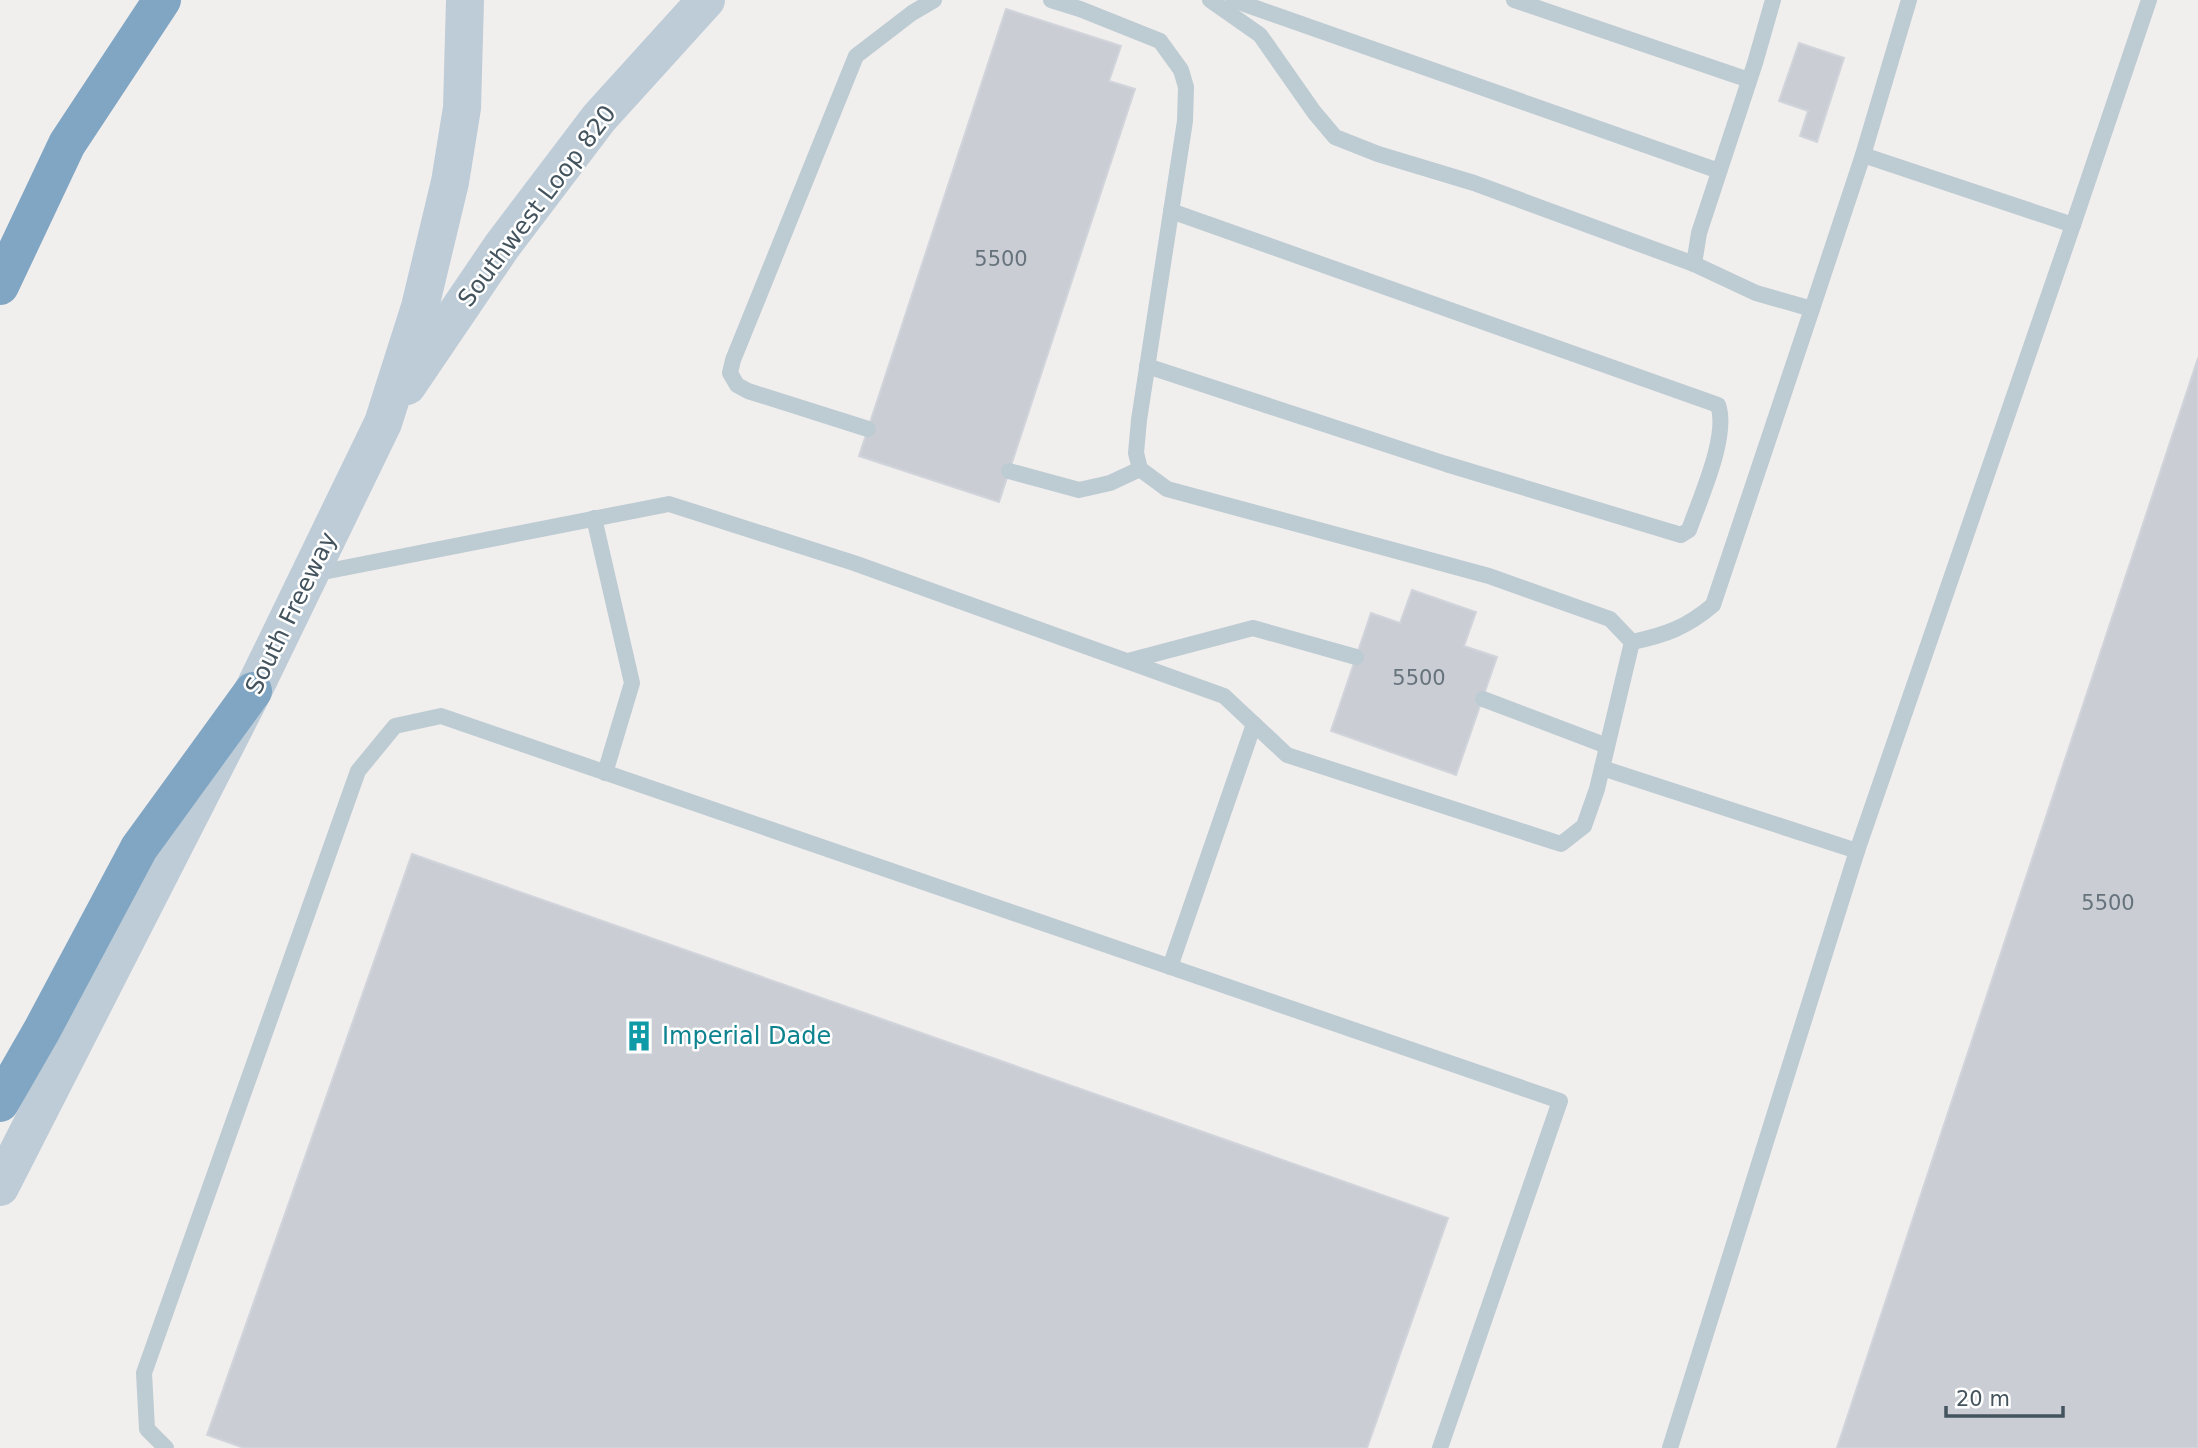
<svg xmlns="http://www.w3.org/2000/svg" width="2198" height="1448" font-family="'DejaVu Sans',sans-serif">
  <style>
    .building { fill: #caced4; stroke: #d1d5db; stroke-width: 2 }
    .lines { fill: none; stroke-linecap: round; stroke-linejoin: round }
    .service { stroke: #bdcbd2; stroke-width: 16 }
    .secondary { stroke: #bdccd7; stroke-width: 38 }
    .motorway { stroke: #81a6c3; stroke-width: 38 }
    .labels { text-anchor: middle; stroke-width: 5; stroke-linejoin: round; paint-order: stroke }
    .number-label { font-size: 21px; fill: #66727c }
    .street-label { font-size: 24px; fill: #44545e; stroke: #fff }
    .culture-label { font-size: 24px; fill: #0d838f; stroke: #fff; text-anchor: start }
  </style>
  <rect width="100%" height="100%" fill="#f1eeee"/>
  <g class="building">
    <path d="M1006 9 1121 46 1109 81 1135 89 999 502 859 456Z"/>
    <path d="M1799 43 1844 58 1817 142 1800 136 1808 111 1779 101Z"/>
    <path d="M2198 358V1448H1837Z"/>
    <path d="M1412 590 1476 612 1464 646 1497 657 1456 775 1331 731 1371 613 1400 623Z"/>
    <path d="M412 854 1448 1218 1367 1448H244L207 1435Z"/>
  </g>
  <g class="lines">
    <g class="service">
      <path d="M1210 0 1260 35 1314 112 1335 137 1378 154 1474 183 1694 264 1756 293 1812 309 1713 605C1687 627 1666 635 1632 642"/>
      <path d="M1233 0 1719 171"/>
      <path d="M1514 0 1749 80"/>
      <path d="M1863 155 1909 0"/>
      <path d="M2073 225 2149 0"/>
      <path d="M1694 264 1699 233 1755 63 1773 0"/>
      <path d="M1147 366 1446 464 1681 535 1689 530C1700 498 1729 436 1718 405L1171 211"/>
      <path d="M868 429 748 391 737 385 730 373 733 360 856 56 912 13 934 0"/>
      <path d="M1009 471 1079 490 1110 483 1140 469"/>
      <path d="M594 518 632 683 605 773"/>
      <path d="M313 574 669 504 854 563 1224 696 1287 755 1561 844 1584 826 1597 789 1632 642 1610 619 1489 576 1167 489 1140 469 1136 453 1139 420 1185 121 1186 87 1181 70 1160 41 1080 9 1051 0"/>
      <path d="M1128 661 1253 628 1356 657"/>
      <path d="M1483 699 1607 746"/>
      <path d="M1602 768 1857 851"/>
      <path d="M1170 967 1254 724"/>
      <path d="M166 1448 147 1429 144 1373 358 771 395 726 441 716 1560 1101 1440 1448"/>
      <path d="M1670 1448 1857 851 2073 225 1863 155 1812 309"/>
    </g>
    <g class="secondary">
      <path d="M407 386 502 246 599 118 706 0"/>
      <path d="M0 1187 253 691 383 423 420 307 450 182 462 108 465 0"/>
    </g>
    <g class="motorway">
      <path d="M0 286 67 144 162 0"/>
      <path d="M0 1103 42 1030 139 848 253 691"/>
    </g>
  </g>
  <defs>
    <g id="building-bare" transform="scale(2.415)"><path d="M-4-6H4V6H1V3H-1V6H-4ZM-2.5-4.3h1.7v1.8h-1.7ZM.8-4.3h1.7v1.8H.8ZM-2.5-1h1.7V.8h-1.7ZM.8-1h1.7V.8H.8Z" fill="#0f9aa8" stroke="#fff" stroke-width="2.5" paint-order="stroke"/></g>
  </defs>
  <g fill-rule="evenodd">
    <use href="#building-bare" x="639" y="1036"/>
  </g>
  <g class="labels">
    <g class="number-label">
      <text x="1001" y="266">5500</text>
      <text x="1419" y="685">5500</text>
      <text x="2108" y="910">5500</text>
    </g>
    <g class="street-label">
      <text transform="translate(537 206) rotate(-53)" y="8">Southwest Loop 820</text>
      <text transform="translate(291 613) rotate(-64)" y="8">South Freeway</text>
    </g>
    <g class="culture-label">
      <text x="662" y="1044">Imperial Dade</text>
    </g>
  </g>
  <path d="M1946 1406v10h117v-10" fill="none" stroke="#44545e" stroke-width="3.5"/>
  <text x="1956" y="1406" font-size="21" fill="#44545e" stroke="#ffffff" stroke-width="5" paint-order="stroke">20 m</text>
</svg>
